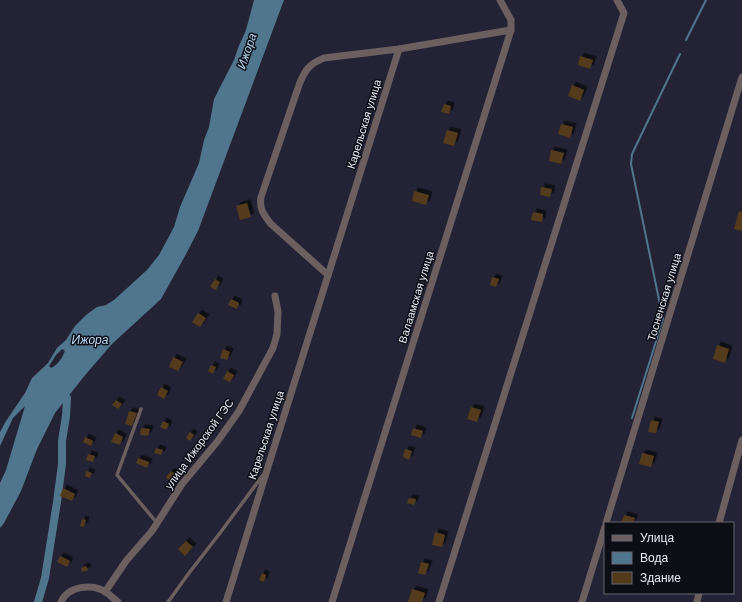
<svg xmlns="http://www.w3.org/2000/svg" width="742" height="602" font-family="Helvetica,sans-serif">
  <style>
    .water { fill: #50768e; fill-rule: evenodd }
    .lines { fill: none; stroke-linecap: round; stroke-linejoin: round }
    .stream { stroke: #50768e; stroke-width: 2 }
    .canal { stroke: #50768e; stroke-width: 8 }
    .building { fill: #523a1b; filter: url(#shadow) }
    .service { stroke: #6b5f60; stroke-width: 3.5 }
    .minor { stroke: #6b5f60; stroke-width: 7 }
    .labels { text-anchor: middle; stroke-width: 3; stroke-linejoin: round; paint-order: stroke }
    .street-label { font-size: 11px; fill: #ececf9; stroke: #0d0d15 }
    .water-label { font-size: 12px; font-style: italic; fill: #b9def7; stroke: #0d0d15 }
  </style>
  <defs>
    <filter id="shadow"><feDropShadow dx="3.5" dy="-3.5" stdDeviation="0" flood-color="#0009"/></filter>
  </defs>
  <rect width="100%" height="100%" fill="#232335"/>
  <path class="water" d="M254 0H284L198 231 185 256 161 299 112 344 86 374 55 413 37 449 21 491 4 523 0 528V483L6 470 25 406 13 418 0 446V432L6 421 25 393 32 378 48 363 57 348 66 340 75 326 86 315 97 307 106 305 114 300 147 270 159 255 174 227 180 207 199 163 204 140 209 127 214 99 234 60 238 48 246 30ZM62 349 65 351C62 358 58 365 51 368L49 366 56 355Z"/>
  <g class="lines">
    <g class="stream">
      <path d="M686 40 706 0"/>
      <path d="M632 418 663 319 631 164 632 154 680 54"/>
    </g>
    <path class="canal" d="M38 602 45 578 57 502 62 464V441L66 416 67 398"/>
  </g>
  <g class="building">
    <path d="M580 56 593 60 590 69 578 65Z"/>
    <path d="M572 85 584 90 580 101 568 96Z"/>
    <path d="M444 104 451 106 449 114 441 112Z"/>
    <path d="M561 124 573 127 570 138 558 134Z"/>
    <path d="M447 130 458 133 454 146 443 143Z"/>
    <path d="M551 150 564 153 561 164 549 161Z"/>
    <path d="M541 187 552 189 550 197 540 195Z"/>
    <path d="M414 191 429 195 426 205 412 201Z"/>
    <path d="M247 203 251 217 240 220 236 206Z"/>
    <path d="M739 211 742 212V231L734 229Z"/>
    <path d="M533 212 543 214 542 222 531 220Z"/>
    <path d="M492 277 499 279 496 287 490 285Z"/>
    <path d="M215 279 220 282 216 290 210 287Z"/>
    <path d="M231 299 239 303 237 309 228 305Z"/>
    <path d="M198 313 206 318 200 327 192 322Z"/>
    <path d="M717 345 729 349 725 363 713 359Z"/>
    <path d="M223 349 230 352 227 360 220 358Z"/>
    <path d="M173 357 183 362 178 371 169 367Z"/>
    <path d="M211 365 216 367 213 374 208 371Z"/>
    <path d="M227 371 234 375 230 382 223 379Z"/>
    <path d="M161 387 168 391 164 399 157 395Z"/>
    <path d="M116 400 122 404 118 409 112 405Z"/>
    <path d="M471 407 481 410 477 422 467 419Z"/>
    <path d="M129 411 137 413 132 426 125 424Z"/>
    <path d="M651 420 659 422 656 433 648 432Z"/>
    <path d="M163 421 169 424 166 430 160 427Z"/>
    <path d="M141 428 150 429 148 436 140 435Z"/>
    <path d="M413 428 423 431 421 438 411 435Z"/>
    <path d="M190 432 194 435 190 441 186 438Z"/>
    <path d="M115 433 123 437 120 445 111 442Z"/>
    <path d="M85 437 93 441 91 446 83 442Z"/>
    <path d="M156 448 163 450 161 455 154 453Z"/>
    <path d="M405 449 412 451 409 460 403 457Z"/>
    <path d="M642 453 654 456 651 467 639 464Z"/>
    <path d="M88 454 95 456 93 462 86 460Z"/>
    <path d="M138 458 149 462 147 468 136 463Z"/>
    <path d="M86 471 92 473 90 478 85 476Z"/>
    <path d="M171 471 175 474 170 481 166 477Z"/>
    <path d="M63 488 75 494 72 501 60 496Z"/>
    <path d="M409 498 416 499 414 505 407 503Z"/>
    <path d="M624 515 635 518 633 523H621Z"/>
    <path d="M82 519 86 520 84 527 80 526Z"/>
    <path d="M435 532 445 535 442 547 432 545Z"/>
    <path d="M186 541 193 547 185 556 178 549Z"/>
    <path d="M60 556 70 561 67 567 57 562Z"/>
    <path d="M421 562 429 564 425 575 418 573Z"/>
    <path d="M86 566 88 570 82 572 81 568Z"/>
    <path d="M262 573 266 575 264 582 259 580Z"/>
    <path d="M412 589 425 593 422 602H408Z"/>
  </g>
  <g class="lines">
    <g class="service">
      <path d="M141 409 117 475 157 523"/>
      <path d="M168 602 189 573 220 533 263 475"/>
    </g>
    <g class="minor">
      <path d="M328 275 271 224C264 215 259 209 261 197L299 85C305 70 309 64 324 58L399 49 511 30"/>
      <path d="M606 523 742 77"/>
      <path d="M719 523 742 440"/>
      <path d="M105 592 126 561 152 531 182 484 217 442 239 411 273 348 277 334 278 312 275 296"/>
      <path d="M61 602C68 586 92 583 106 592 110 595 114 599 118 602"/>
      <path d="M226 602 267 470 399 49"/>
      <path d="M332 602 511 30V20L500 0"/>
      <path d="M439 602 624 13 617 0"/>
      <path d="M582 602 605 527"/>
      <path d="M697 602 699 593"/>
    </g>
  </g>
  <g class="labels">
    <g class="street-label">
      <text transform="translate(364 124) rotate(-73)" y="4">Карельская улица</text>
      <text transform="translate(416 297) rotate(-73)" y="4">Валаамская улица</text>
      <text transform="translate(664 297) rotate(-73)" y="4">Тосненская улица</text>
      <text transform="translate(266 435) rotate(-72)" y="4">Карельская улица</text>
      <text transform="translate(199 444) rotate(-54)" y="4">улица Ижорской ГЭС</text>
    </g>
    <g class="water-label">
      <text transform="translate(247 51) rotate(-71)" y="4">Ижора</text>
      <text x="90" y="344">Ижора</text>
    </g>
  </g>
  <rect x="604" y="522" width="130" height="72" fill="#0d0d15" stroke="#666670"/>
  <rect x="612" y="535" width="20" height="6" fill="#6b5f60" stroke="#666670"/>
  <text x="640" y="542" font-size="12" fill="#ececf9">Улица</text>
  <rect x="612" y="552" width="20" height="12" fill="#50768e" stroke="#666670"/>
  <text x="640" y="562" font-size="12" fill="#ececf9">Вода</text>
  <rect x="612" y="572" width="20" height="12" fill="#523a1b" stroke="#666670"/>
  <text x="640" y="582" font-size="12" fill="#ececf9">Здание</text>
</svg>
